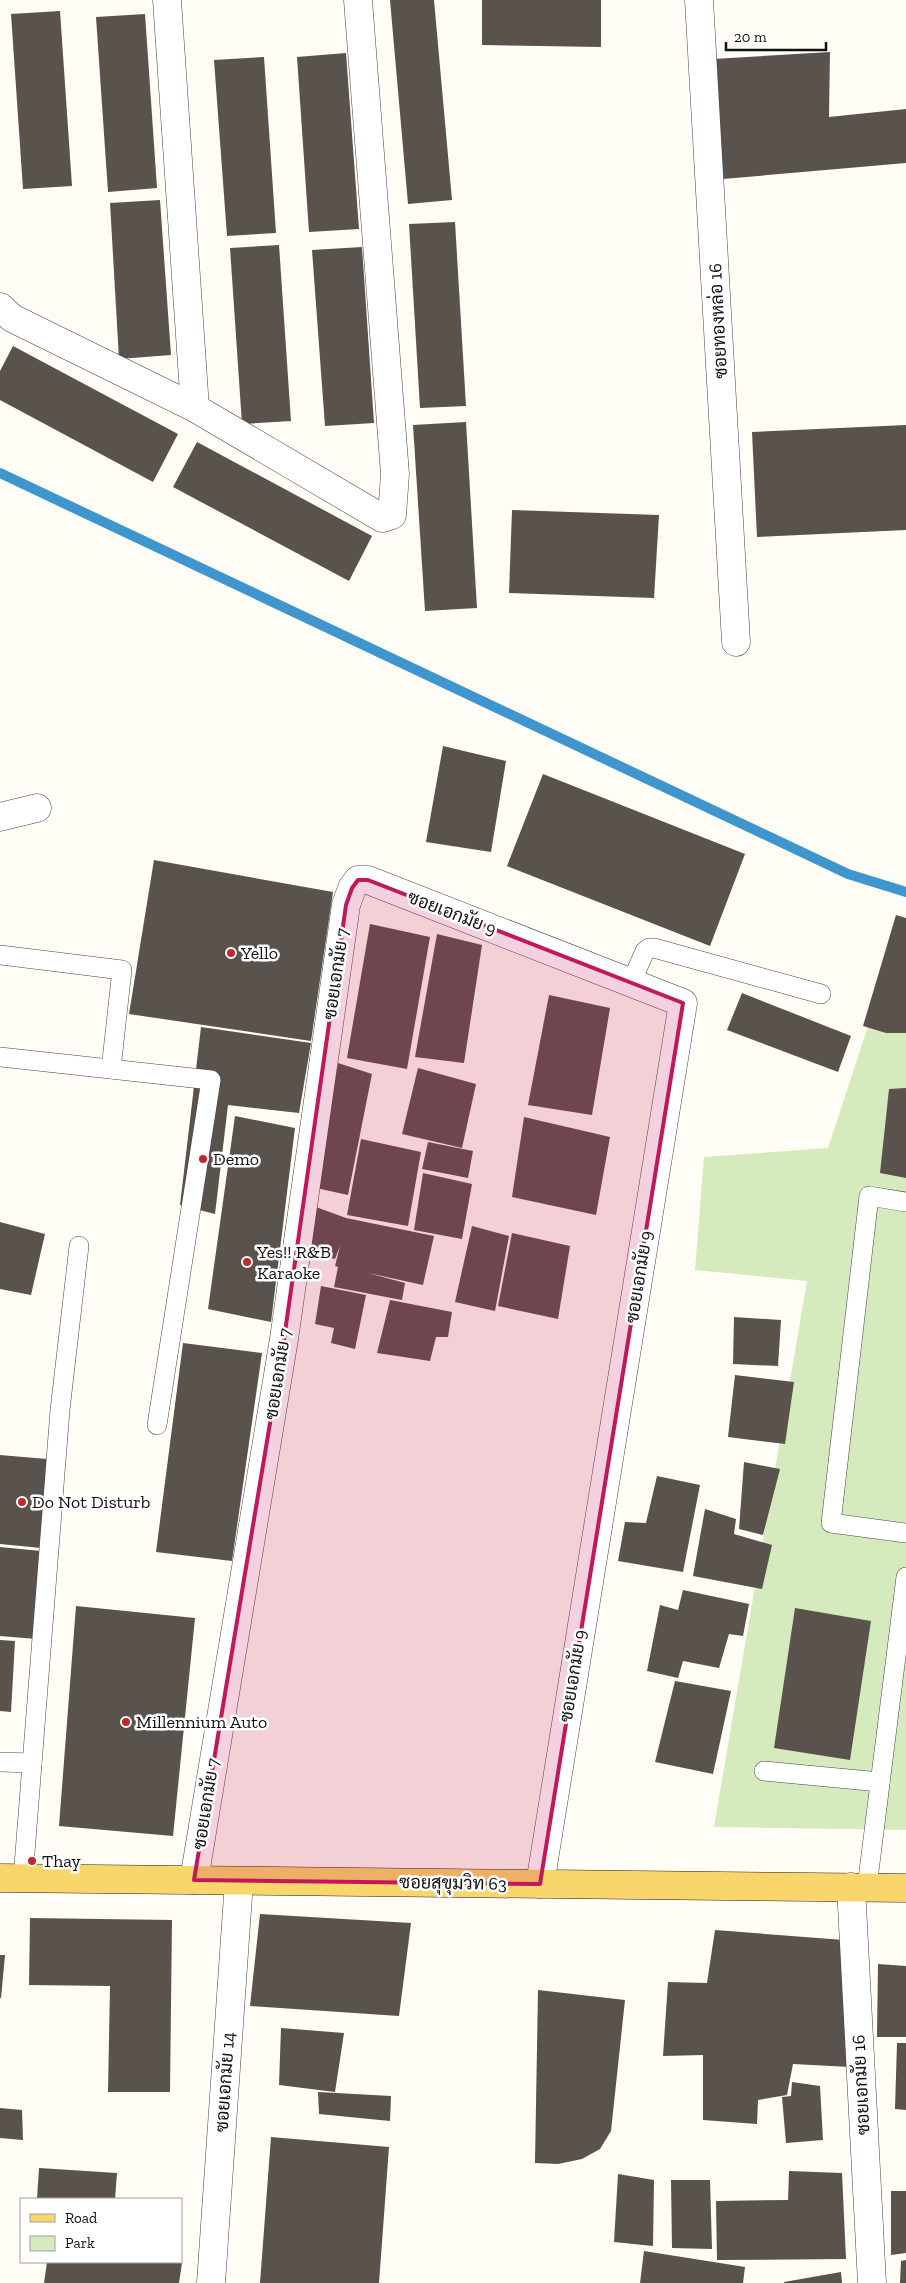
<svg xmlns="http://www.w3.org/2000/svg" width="906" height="2283" font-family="'Zilla Slab',Sarabun,serif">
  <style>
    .green { fill: #d5ebbd }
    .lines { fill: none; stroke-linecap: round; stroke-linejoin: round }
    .stream { stroke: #3f96cf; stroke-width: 10 }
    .building { fill: #5a524d }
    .lane-casing { stroke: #444; stroke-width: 20 }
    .street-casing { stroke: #444; stroke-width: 29 }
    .primary-casing { stroke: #222; stroke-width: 29 }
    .lane { stroke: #fff; stroke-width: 19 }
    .street { stroke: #fff; stroke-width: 28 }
    .primary { stroke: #f9d66b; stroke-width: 28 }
    .marked { fill: #c2185b; fill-opacity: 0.2; stroke: #c2185b; stroke-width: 4; stroke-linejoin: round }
    .poi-dot { fill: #c4262e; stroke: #fff; stroke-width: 2 }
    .labels { text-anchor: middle; stroke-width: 5; stroke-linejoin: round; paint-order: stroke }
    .street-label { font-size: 18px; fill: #111; stroke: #fff }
    .poi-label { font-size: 18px; fill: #111; stroke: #fff; text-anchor: start }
  </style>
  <rect width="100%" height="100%" fill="#fffdf5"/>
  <path class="green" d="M895 944 906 948V1830L714 1827 807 1281 695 1270 704 1157 828 1148Z"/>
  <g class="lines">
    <path class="stream" d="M0 473 848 874 906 892"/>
  </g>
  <g class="building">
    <path d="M390 0H434L452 200 408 204Z"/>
    <path d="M482 0H601V47L482 45Z"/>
    <path d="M60 11 72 186 23 189 11 14Z"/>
    <path d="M145 14 157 188 108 192 96 17Z"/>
    <path d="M830 52 829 117 906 109V163L723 179 713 59Z"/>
    <path d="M346 53 359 229 309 232 297 57Z"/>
    <path d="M264 57 276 233 227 236 214 60Z"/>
    <path d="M160 200 171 355 119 359 110 203Z"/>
    <path d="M455 222 466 406 420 408 409 224Z"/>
    <path d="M279 245 291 421 242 424 230 248Z"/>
    <path d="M362 247 374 423 325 426 312 250Z"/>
    <path d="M13 346 178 434 153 482 0 400V371Z"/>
    <path d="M466 422 477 608 425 611 413 425Z"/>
    <path d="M906 425V530L757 537 752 432Z"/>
    <path d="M197 442 372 536 349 581 173 487Z"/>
    <path d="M512 510 659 515 654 598 509 593Z"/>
    <path d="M443 746 506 761 491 852 426 842Z"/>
    <path d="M543 774 745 854 710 946 507 866Z"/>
    <path d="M154 860 333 892 311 1041 129 1014Z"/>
    <path d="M896 915 906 918V1033H886L863 1026Z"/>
    <path d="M370 924 430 937 407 1069 347 1058Z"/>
    <path d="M437 934 482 945 464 1063 415 1057Z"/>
    <path d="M742 993 851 1036 838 1072 727 1030Z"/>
    <path d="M549 995 610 1008 592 1115 528 1105Z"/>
    <path d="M201 1027 311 1043 299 1113 228 1105 215 1214 180 1205Z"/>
    <path d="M338 1063 372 1074 348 1195 316 1188Z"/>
    <path d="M418 1068 476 1084 462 1148 402 1134Z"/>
    <path d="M906 1088V1178L880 1173 889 1089Z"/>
    <path d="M235 1116 295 1128 271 1322 208 1309Z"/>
    <path d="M524 1117 610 1137 596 1215 512 1197Z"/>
    <path d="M361 1139 421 1152 408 1226 347 1215Z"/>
    <path d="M428 1142 473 1151 468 1178 422 1169Z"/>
    <path d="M423 1173 472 1184 462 1239 414 1230Z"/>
    <path d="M316 1207 346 1218 434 1236 423 1285 368 1273 405 1283 402 1300 334 1287 338 1267 335 1266 340 1246 335 1259 305 1252Z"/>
    <path d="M0 1222 45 1234 31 1295 0 1289Z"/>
    <path d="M472 1226 509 1236 495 1311 455 1302Z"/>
    <path d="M512 1233 570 1246 558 1319 498 1306Z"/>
    <path d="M321 1286 366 1295 355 1349 331 1343 334 1328 315 1324Z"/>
    <path d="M390 1300 452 1312 448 1337H436L430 1361 377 1353Z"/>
    <path d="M734 1317 781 1320 778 1366 733 1364Z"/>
    <path d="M183 1343 262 1353 232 1561 156 1552Z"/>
    <path d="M735 1375 794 1382 785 1444 728 1437Z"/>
    <path d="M0 1455 47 1459 41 1548 0 1544Z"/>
    <path d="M744 1462 780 1469 763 1535 739 1529Z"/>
    <path d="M657 1476 700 1485 683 1572 618 1561 625 1522 646 1523Z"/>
    <path d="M705 1509 736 1519 734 1534 772 1545 762 1589 693 1576Z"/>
    <path d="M0 1547 41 1551 36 1639 0 1636Z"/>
    <path d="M683 1590 749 1604 743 1636 729 1634 719 1668 683 1661 678 1678 647 1671 660 1605 678 1610Z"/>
    <path d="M76 1606 195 1618 173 1836 59 1826Z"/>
    <path d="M795 1608 871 1621 850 1760 774 1748Z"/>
    <path d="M0 1640 15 1641 11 1712 0 1711Z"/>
    <path d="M675 1681 731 1691 713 1774 655 1762Z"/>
    <path d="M260 1914 411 1923 399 2016 250 2006Z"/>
    <path d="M30 1918 172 1920 170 2092H108L110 1986 29 1985Z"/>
    <path d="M715 1930 844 1940 850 2067 793 2064 787 2095 758 2100 757 2124 703 2120V2055L663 2056 668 1982 707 1983Z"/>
    <path d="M0 1955H5L1 1998H0Z"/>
    <path d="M878 1964 906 1966V2037H877Z"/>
    <path d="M538 1990 625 2000 611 2131 600 2149 582 2159 558 2164 535 2163Z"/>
    <path d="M281 2028 344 2033 335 2092 279 2085Z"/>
    <path d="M897 2043H906V2110L895 2109Z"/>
    <path d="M792 2082 820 2086 823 2140 786 2143 782 2097 791 2096Z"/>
    <path d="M318 2092 391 2096 390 2121 319 2114Z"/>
    <path d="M0 2108 22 2110 23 2140 0 2138Z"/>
    <path d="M271 2137 389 2147 379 2283H260Z"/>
    <path d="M39 2168 117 2173 115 2199H37Z"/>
    <path d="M789 2171 842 2173 846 2259 717 2260 716 2201 788 2200Z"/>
    <path d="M618 2174 654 2180 653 2246 614 2242Z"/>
    <path d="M671 2180H710L712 2249 672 2248Z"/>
    <path d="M891 2191H906V2253L891 2255Z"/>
    <path d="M644 2251 745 2267 743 2283H640Z"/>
    <path d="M906 2260V2283H900L901 2261Z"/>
    <path d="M47 2262H168L182 2263 179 2283H44Z"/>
    <path d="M841 2272 842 2283H784V2282Z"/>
  </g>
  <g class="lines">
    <g class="lane-casing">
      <g id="lane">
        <path d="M0 955 122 970 111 1069"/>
        <path d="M631 983 645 951 649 948H654L821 994"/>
        <path d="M0 1057 211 1080 157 1425"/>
        <path d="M906 1202 869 1196 831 1523 906 1533"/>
        <path d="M0 1762 32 1763"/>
        <path d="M764 1771 880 1782"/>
        <path d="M23 1878 60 1410 79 1246"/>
        <path d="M867 1887 906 1577"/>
      </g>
    </g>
    <g class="street-casing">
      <g id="street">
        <path d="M167 0 195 408"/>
        <path d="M699 0 736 642"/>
        <path d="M0 307 12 318 195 408 382 518 392 515 395 474 358 0"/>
        <path d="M0 817 37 808"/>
        <path d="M194 1880 284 1339 346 905 352 888 358 880H368L683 1003 540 1884"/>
        <path d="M851 1887 872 2283"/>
        <path d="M211 2283 239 1881"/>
      </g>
    </g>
    <g class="primary-casing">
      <path id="primary" d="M0 1878 906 1888"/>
    </g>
    <use href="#lane" class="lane"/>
    <use href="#street" class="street"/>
    <use href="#primary" class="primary"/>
  </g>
  <path class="marked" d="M358 880H368L683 1003 540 1884 194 1880 284 1339 346 905 352 888Z"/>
  <g class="poi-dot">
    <circle cx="231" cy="953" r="5"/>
    <circle cx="203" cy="1159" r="5"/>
    <circle cx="247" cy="1262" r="5"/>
    <circle cx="22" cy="1502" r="5"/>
    <circle cx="126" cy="1722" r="5"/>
    <circle cx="32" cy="1861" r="5"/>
  </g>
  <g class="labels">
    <g class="street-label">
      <text transform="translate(718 321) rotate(-93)" y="6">ซอยทองหล่อ 16</text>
      <text transform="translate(452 913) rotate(21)" y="6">ซอยเอกมัย 9</text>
      <text transform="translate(336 974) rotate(-82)" y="6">ซอยเอกมัย 7</text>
      <text transform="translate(639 1277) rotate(-81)" y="6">ซอยเอกมัย 9</text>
      <text transform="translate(278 1374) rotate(-81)" y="6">ซอยเอกมัย 7</text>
      <text transform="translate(573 1676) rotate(-81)" y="6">ซอยเอกมัย 9</text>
      <text transform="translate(206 1804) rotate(-81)" y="6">ซอยเอกมัย 7</text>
      <text transform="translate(453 1883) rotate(1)" y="6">ซอยสุขุมวิท 63</text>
      <text transform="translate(225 2082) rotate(-86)" y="6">ซอยเอกมัย 14</text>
      <text transform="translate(861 2085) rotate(-93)" y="6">ซอยเอกมัย 16</text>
    </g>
    <g class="poi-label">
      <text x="241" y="959">Yello</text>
      <text x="213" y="1165">Demo</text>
      <text x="257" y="1258">Yes!! R&amp;B<tspan x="257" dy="21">Karaoke</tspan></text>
      <text x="32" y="1508">Do Not Disturb</text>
      <text x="136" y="1728">Millennium Auto</text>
      <text x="42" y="1867">Thay</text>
    </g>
  </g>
  <rect x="20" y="2198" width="162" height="65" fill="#ffffff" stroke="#a0a0a0"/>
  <rect x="30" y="2214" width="25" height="8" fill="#f9d66b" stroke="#a0a0a0"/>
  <text x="65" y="2223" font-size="15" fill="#111111">Road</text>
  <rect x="30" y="2236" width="25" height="15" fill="#d5ebbd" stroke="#a0a0a0"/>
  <text x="65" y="2248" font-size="15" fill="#111111">Park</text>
  <path d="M726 42v8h100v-8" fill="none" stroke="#111111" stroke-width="2.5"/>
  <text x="734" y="42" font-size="15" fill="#111111" stroke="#ffffff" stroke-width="4" paint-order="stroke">20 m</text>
</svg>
